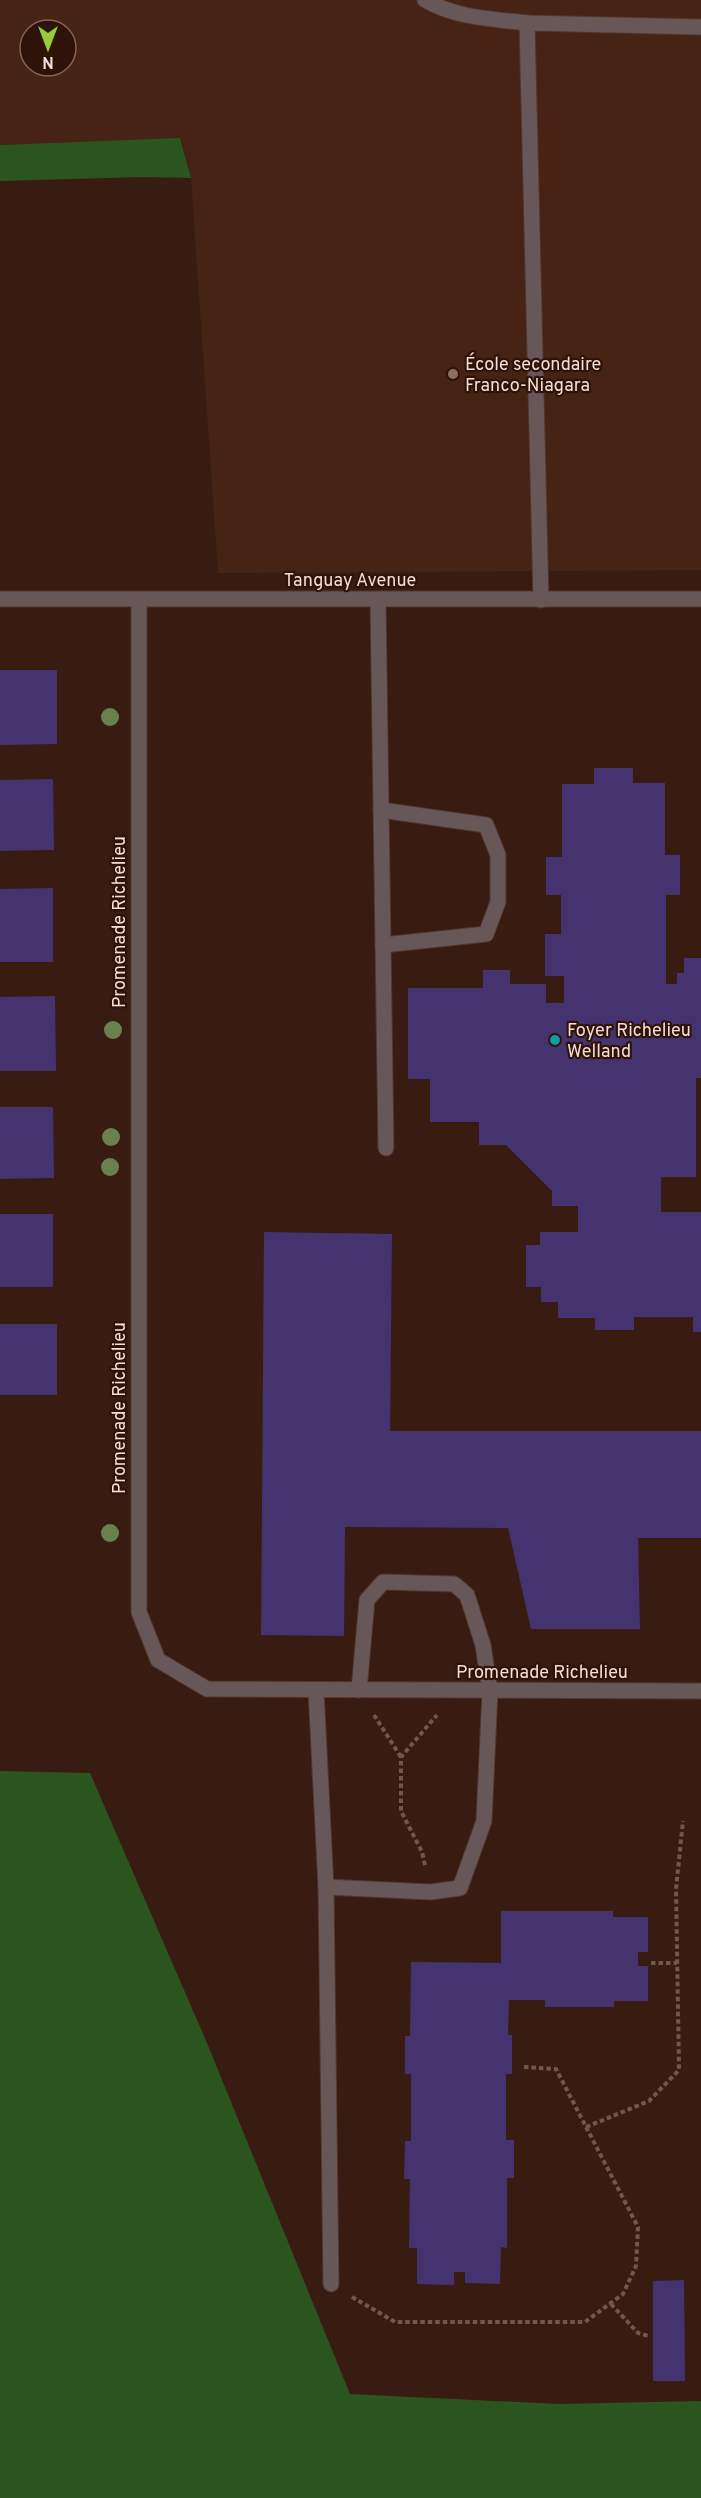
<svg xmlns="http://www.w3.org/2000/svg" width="701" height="2498" font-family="Overpass,sans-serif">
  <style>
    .built { fill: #472316; fill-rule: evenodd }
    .green { fill: #2b551e }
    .building { fill: #44336f }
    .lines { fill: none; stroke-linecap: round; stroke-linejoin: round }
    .service-casing { stroke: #53372d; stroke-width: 17 }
    .minor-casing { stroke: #53372d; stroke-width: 17 }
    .path { stroke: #71574d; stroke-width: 4; stroke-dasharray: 4.5 3; stroke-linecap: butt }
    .service { stroke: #685759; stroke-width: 15 }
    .minor { stroke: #685759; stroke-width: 15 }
    .tree { fill: #6a814f }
    .education-dot { fill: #8d6e63; stroke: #2f1308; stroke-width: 2 }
    .culture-dot { fill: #0f9aa8; stroke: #2f1308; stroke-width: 2 }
    .labels { text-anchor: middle; stroke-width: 4.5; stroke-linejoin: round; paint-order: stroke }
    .poi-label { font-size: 18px; fill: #f3ded7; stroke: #2f1308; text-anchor: start }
    .street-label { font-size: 18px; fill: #f3ded7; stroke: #2f1308 }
  </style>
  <rect width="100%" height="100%" fill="#391c11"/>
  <path class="built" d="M0 0H701V570L218 573 191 178 181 139 0 145ZM30 30H66V66H30Z"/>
  <g class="green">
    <path d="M180 138 191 178 144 177 0 181V145Z"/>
    <path d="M0 1771 90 1773 207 2043 350 2394 559 2404 701 2401V2498H0Z"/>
  </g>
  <g class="building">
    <path d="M0 670H57V744L0 745Z"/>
    <path d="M594 768H633V783H665V855H680V895H666V984H677V973H684V958H701V1078H696V1177H661V1212H701V1332H693V1317H634V1330H595V1318H558V1302H541V1287H526V1245H540V1232H578V1206H552V1191L506 1145H479V1122H430V1079H408V988H483V970H510V984H546V1003H564V976H545V934H561V895H546V857H562V784H594Z"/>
    <path d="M53 779 54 850 0 851V780Z"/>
    <path d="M53 888V962H0V889Z"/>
    <path d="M55 996 56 1071H0V997Z"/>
    <path d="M0 1107H53L54 1178 0 1179Z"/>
    <rect x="0" y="1214" width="53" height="73"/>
    <path d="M264 1232 392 1234 390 1431H701V1538H638L640 1629H531L508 1528 345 1527 344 1636 261 1635Z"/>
    <rect x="0" y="1324" width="57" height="71"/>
    <path d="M501 1911H613V1917H648V1952H638V1966H648V2001H614V2007H545V2000H509L508 2035H512V2074H506V2140H514V2178H507V2248L501 2247 500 2284 465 2283V2272H454V2285L417 2284V2248H409L410 2179H404L405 2141H411V2074H405V2036H410L411 1962 501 1963Z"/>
    <path d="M684 2280 685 2381H653V2281Z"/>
  </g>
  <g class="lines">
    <g class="service-casing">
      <g id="service">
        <path d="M425 0C456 18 492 19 527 23"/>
        <path d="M378 600 386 1148"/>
        <path d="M541 600 527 23 701 27"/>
        <path d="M381 810 486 825 498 855V902L486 934 383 945"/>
        <path d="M316 1690 326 1887 331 2284"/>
        <path d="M326 1887 431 1892 460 1888 484 1821 490 1691 483 1645 467 1595 454 1584 383 1582 367 1600 359 1690"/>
      </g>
    </g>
    <g class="minor-casing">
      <g id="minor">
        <path d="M0 599H701"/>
        <path d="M139 601V1612L158 1660 207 1689 701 1691"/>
      </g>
    </g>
    <g class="path">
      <path d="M374 1715 401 1757"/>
      <path d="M425 1865 422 1852 401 1811V1757L437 1715"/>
      <path d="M651 1963H677"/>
      <path d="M586 2127 649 2101 679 2070 676 1889 683 1821"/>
      <path d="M352 2297 395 2322H585L623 2294 636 2266 638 2227 556 2069 523 2067"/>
      <path d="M611 2304 638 2333 649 2336"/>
    </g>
    <use href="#service" class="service"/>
    <use href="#minor" class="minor"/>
  </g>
  <g class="tree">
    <circle cx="110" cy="717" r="9"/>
    <circle cx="113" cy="1030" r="9"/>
    <circle cx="111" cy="1137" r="9"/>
    <circle cx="110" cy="1167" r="9"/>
    <circle cx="110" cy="1533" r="9"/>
  </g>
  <circle class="education-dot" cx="453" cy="374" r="6"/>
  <circle class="culture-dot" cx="555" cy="1040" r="6"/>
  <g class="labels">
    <g class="poi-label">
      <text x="465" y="370">École secondaire<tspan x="465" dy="21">Franco-Niagara</tspan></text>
      <text x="567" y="1036">Foyer Richelieu<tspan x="567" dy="21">Welland</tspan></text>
    </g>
    <g class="street-label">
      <text x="350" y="586">Tanguay Avenue</text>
      <text transform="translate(119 922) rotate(-90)" y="6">Promenade Richelieu</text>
      <text transform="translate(119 1408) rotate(-90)" y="6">Promenade Richelieu</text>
      <text x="542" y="1678">Promenade Richelieu</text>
    </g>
  </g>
  <g transform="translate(48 48) rotate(180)"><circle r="28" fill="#2f1308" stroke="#7d645b" stroke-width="1.5"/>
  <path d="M0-4.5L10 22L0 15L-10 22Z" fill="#94cc3c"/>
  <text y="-9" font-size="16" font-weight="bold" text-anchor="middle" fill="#f3ded7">N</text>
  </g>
</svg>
